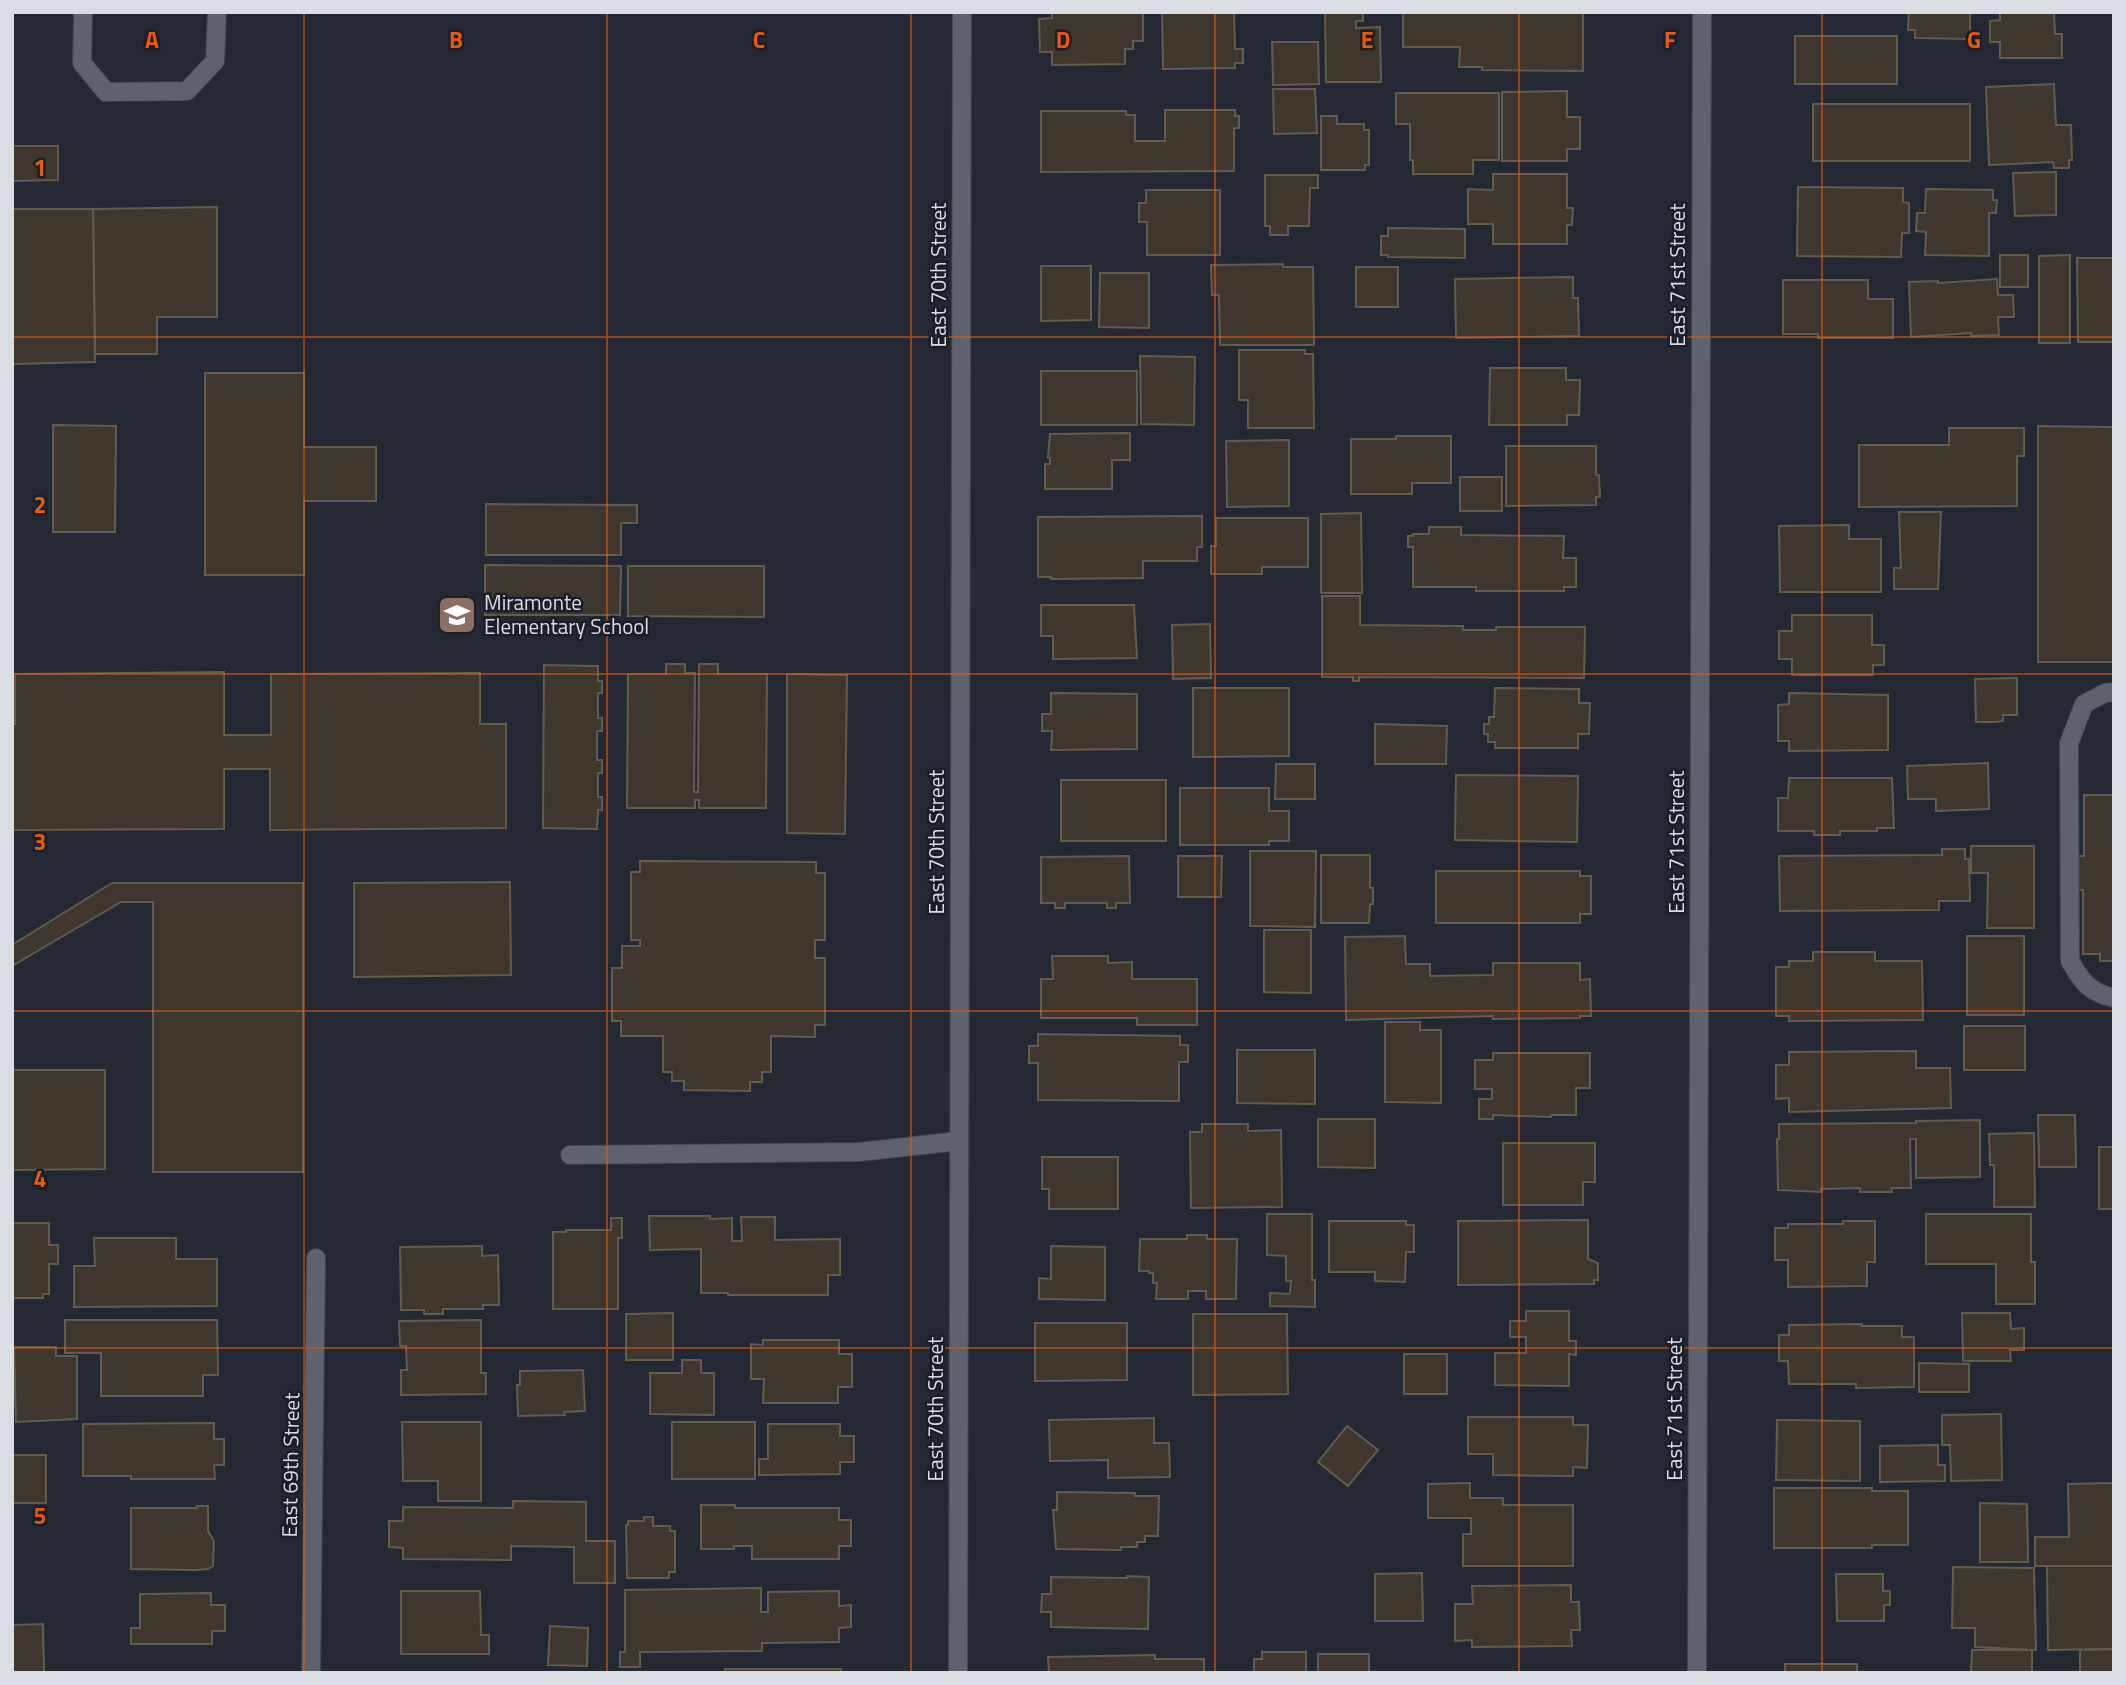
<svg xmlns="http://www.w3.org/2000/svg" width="2126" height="1685" font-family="'Titillium Web',sans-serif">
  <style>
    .building { fill: #3f372d; stroke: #635b50; stroke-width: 2 }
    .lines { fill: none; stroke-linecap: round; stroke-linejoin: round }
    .lane-casing { stroke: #42454f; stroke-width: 20 }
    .street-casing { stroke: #42454f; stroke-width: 20 }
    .lane { stroke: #5e626e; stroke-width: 18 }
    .street { stroke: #5e626e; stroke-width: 18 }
    .grid { fill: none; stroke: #e8590c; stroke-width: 2; stroke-opacity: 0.55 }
    .labels { text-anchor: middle; stroke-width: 5; stroke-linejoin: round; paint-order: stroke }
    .street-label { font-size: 21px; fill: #dadde4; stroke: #1b1e28 }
    .poi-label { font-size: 21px; fill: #dadde4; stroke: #1b1e28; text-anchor: start }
    .grid-label { font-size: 23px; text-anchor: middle; font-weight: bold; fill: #e8590c; stroke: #1b1e28; stroke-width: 5; stroke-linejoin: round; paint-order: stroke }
  </style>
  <rect width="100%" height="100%" fill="#242832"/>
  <g class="building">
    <path d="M1052 12H1143V41H1133V49H1125V64L1052 65V52H1040L1039 19 1052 18Z"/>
    <path d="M1162 12H1234L1235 49H1243V63H1235V68L1163 69Z"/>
    <path d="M1325 12H1363V21H1356V28L1380 27 1381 82H1326Z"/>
    <path d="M1403 12H1583V71L1482 70V67H1459L1460 47H1403Z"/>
    <path d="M1909 12H1970V39L1915 38V30H1908Z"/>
    <path d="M2000 12H2054L2055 34H2062V58H2000V42H1990V21L2000 20Z"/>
    <rect x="1795" y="36" width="102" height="48"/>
    <path d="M1272 42H1318L1319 84 1273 85Z"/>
    <path d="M2054 84 2056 125H2071L2072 160H2069V168H2054L2053 162 1989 165 1986 87Z"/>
    <path d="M1273 89H1315L1317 133 1274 134Z"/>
    <path d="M1567 91V117H1580V149H1567V161H1502V92Z"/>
    <path d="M1396 93H1499V160H1473V174H1413V160H1410V124H1396Z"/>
    <rect x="1813" y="104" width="157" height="57"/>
    <path d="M1165 110H1235V116H1239V128H1234V171L1041 172V111H1126V115H1135V141H1165Z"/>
    <path d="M1321 116H1337V124H1364V130H1369V165H1365V170H1321Z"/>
    <path d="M13 146H58V180L13 181Z"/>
    <path d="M2056 172V215L2015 216 2013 173Z"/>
    <path d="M1493 174H1567V208H1573L1572 225H1567V244H1493V224H1468V189L1493 190Z"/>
    <path d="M1265 175H1318V188H1310L1309 226H1288V235H1270V226H1265Z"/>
    <path d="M1798 187 1903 188V202L1909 203V233H1902L1901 257 1797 256Z"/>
    <path d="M1926 189 1993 190V200H1997L1996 213H1989V256L1925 255 1926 232 1916 231 1917 213H1925Z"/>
    <path d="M1146 190H1220V255H1147V222H1139V203H1146Z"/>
    <path d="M217 207V317H157V354H95L93 209Z"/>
    <path d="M12 209H93L95 362 12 364Z"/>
    <path d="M1388 228 1465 229V258L1388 257V255H1381V236H1388Z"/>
    <rect x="2000" y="255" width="28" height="32"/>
    <path d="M2070 255V343H2039V256Z"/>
    <path d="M2077 258H2114V342H2078Z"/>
    <path d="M1283 264V267H1313L1314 345H1220L1219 295H1212L1211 265Z"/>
    <path d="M1041 266H1091V320L1041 321Z"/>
    <rect x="1356" y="267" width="42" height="40"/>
    <path d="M1100 273H1149V328L1099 327Z"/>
    <path d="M1573 277V298H1578L1579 336 1456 338 1455 279Z"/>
    <path d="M1997 279 1998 295H2013L2014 317H1998L1999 335 1971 336V333L1911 337 1909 282 1938 281V283Z"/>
    <path d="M1783 280H1868V299H1893V338H1818V334H1783Z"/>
    <path d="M1239 350H1305V354H1313L1314 428H1248V400H1239Z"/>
    <path d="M1140 356 1195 357 1194 425 1141 424Z"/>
    <path d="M1490 368H1566V380H1580L1579 415H1567V425H1489Z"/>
    <rect x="1041" y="371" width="96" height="54"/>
    <path d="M205 373H304V447H376V501H304V575H205Z"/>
    <path d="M53 425 116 426 115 532H53Z"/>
    <path d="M2038 426 2114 427V662H2038Z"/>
    <path d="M1949 428H2024V456H2017V506L1859 507V445H1949Z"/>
    <path d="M1130 433V460H1112V489H1045V464H1050V458H1048L1050 434Z"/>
    <path d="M1396 436H1451V483H1412V494H1351V439H1396Z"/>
    <path d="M1289 440V506L1227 507 1226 441Z"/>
    <path d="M1506 446H1596V475H1599L1600 497H1596V505L1506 506Z"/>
    <rect x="1460" y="477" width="42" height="34"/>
    <path d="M486 504 637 505V523H621V555H486Z"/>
    <path d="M1899 512H1941L1938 589H1894V568H1901Z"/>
    <path d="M1361 513 1362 593H1321V514Z"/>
    <path d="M1202 516V547H1197V561H1143V578L1051 579V577H1038V517Z"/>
    <path d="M1216 518H1308V567H1262V574H1211V546H1216Z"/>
    <path d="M1849 525V539H1881V592H1780L1779 526Z"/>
    <path d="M1429 527H1461V535L1564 536 1563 558H1576V587H1564V591H1476V587H1413V547H1408V536H1413V534H1429Z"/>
    <path d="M485 565 621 566 620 615H485Z"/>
    <path d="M628 566H764V617L628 616Z"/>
    <path d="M1322 596H1360V625L1463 626V630H1496V627H1585L1584 678 1359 677V681H1353V677H1322Z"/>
    <path d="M1041 605H1134L1137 658 1053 659V636H1041Z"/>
    <path d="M1792 615H1872V645H1884V665H1873V675H1792V659H1779V631H1792Z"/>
    <path d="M1210 624 1211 678 1173 679 1172 625Z"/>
    <path d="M666 664H685V673H695L694 792H698L699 664H718V674H767L766 808H699V800H695V808H627L628 674H666Z"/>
    <path d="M544 665 598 666V681H602V693H598V718H602V731H597V760H602V773H598V797H602V810H598L597 829 543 828Z"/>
    <path d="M224 672V735H271V674L480 673V724H506V828L270 830V769H224V829L12 830V724H15V674Z"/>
    <path d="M787 674 847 675 845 834 787 833Z"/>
    <path d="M2017 678V715H2003V721L1996 722H1976L1975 679Z"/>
    <path d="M1193 688H1289V756L1193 757Z"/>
    <path d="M1495 688 1579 689V703H1590L1589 734H1578V748H1495V742H1488V734H1484V724H1489V717H1494Z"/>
    <path d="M1051 693 1137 694V749L1051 750 1052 731H1042V714H1051Z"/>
    <path d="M1789 693 1888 695V750L1789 751V741H1778V705L1789 704Z"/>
    <path d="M1375 724 1447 726 1446 764H1375Z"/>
    <path d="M1988 763 1989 809 1936 811V799H1908L1907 766Z"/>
    <path d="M1276 764H1315V799H1275Z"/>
    <path d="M1456 775 1578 776 1577 842 1455 840Z"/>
    <path d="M1789 778H1892L1894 828H1877V831H1840V835H1814V831H1778V798H1788Z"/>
    <rect x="1061" y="780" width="105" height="61"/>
    <path d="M1180 788H1269V811H1289V841H1269V845H1180Z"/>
    <path d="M2084 795H2114V961H2100V954H2083V890H2075V856H2084Z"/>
    <path d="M1971 846H2034V928H1987L1988 873H1971Z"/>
    <path d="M1942 849H1965V859H1969L1970 901H1939V910L1780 911 1779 856 1942 855Z"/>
    <path d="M1250 851H1316L1315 927 1250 926Z"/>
    <path d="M1321 855H1370V888H1373V904H1370L1369 923H1321Z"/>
    <path d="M1129 856 1130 903H1116V908H1107V903H1065V908H1055V903H1041V857Z"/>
    <path d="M1178 856H1222L1221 897H1178Z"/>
    <path d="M640 861 816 862V873H825V940H815V958H825V1025H815V1037L771 1036V1072H762V1082H750V1091L684 1090V1081H672V1072H663V1036H621V1021H612V968H622V946H640V940H631V872H640Z"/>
    <path d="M1436 871H1580V876H1591V914H1580V923H1436Z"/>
    <path d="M510 882 511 975 354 977V883Z"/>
    <path d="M112 883H303V1172H153V902H121L12 966V945Z"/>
    <path d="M1264 930H1311V993L1264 992Z"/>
    <path d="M1405 936 1406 964H1430V976L1493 975V963H1580V980L1590 979 1591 1016H1580V1018L1493 1019V1016L1346 1020 1345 937Z"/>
    <rect x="1967" y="936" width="57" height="79"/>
    <path d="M1813 952H1875V961H1922L1923 1020 1789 1021V1016H1776V967H1789V961H1813Z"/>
    <path d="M1052 956H1108V963L1132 962V979H1197V1025H1137V1018H1041V979H1053Z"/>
    <path d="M1385 1022H1420V1030H1441V1103L1385 1102Z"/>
    <rect x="1964" y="1026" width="61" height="44"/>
    <path d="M1038 1034 1180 1036V1045H1188V1062H1179V1101L1038 1100V1063H1029V1046H1038Z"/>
    <path d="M1237 1050H1315V1104L1237 1103Z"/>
    <path d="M1916 1051V1068H1950L1951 1108 1789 1112V1098L1776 1099V1065H1789V1052Z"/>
    <path d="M1493 1053H1590V1088H1576V1115H1551V1117L1493 1115V1119H1479V1099H1492V1089H1475V1060H1493Z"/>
    <path d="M12 1070H105V1169L12 1170Z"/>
    <path d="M2038 1115H2075L2076 1167H2039Z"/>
    <path d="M1318 1119H1375V1168L1318 1167Z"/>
    <path d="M1980 1120V1177L1916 1178V1139H1910L1911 1188H1891L1892 1192H1860V1188L1821 1189V1192L1778 1190 1777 1139H1779V1124L1916 1123V1121Z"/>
    <path d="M1202 1124H1248V1131L1281 1130 1282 1207 1191 1208 1190 1132H1202Z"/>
    <path d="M2034 1133 2035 1207H1994V1165H1990L1989 1134Z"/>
    <path d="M1503 1143H1595V1182H1583V1205H1503Z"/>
    <rect x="2099" y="1147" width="15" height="62"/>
    <path d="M1042 1157H1118V1209H1049V1189H1042Z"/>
    <path d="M1267 1214H1312V1280H1315V1307L1270 1306V1293L1290 1294 1291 1281H1286V1256L1267 1255Z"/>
    <path d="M1926 1214H2031V1262H2035V1304H1996V1264H1926Z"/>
    <path d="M649 1216H710V1219L732 1218V1241H742L741 1217H775V1240L840 1239V1275H828V1295H728V1293H701V1249L650 1250Z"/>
    <path d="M611 1218H622V1238H618V1309H553V1232H566V1230H611Z"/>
    <path d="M1588 1220V1259L1598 1263V1280H1594V1284L1458 1285V1221Z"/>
    <path d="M1329 1221H1406V1225H1414V1252H1406L1405 1282 1375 1281V1272H1329Z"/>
    <path d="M1843 1221H1875V1262H1867V1286L1788 1287V1260H1775V1228H1788V1224H1843Z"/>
    <path d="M12 1223H49V1245H58V1264H49V1294H43V1298H12Z"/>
    <path d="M1187 1235H1207V1239H1237L1236 1299H1206V1291H1188V1299H1156L1157 1283H1153V1273H1149V1271H1139L1140 1239H1187Z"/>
    <path d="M94 1238H176V1259H217V1306L74 1307V1266H95Z"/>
    <path d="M482 1246V1256L498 1255 499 1305H483V1309H443V1314H424V1310H401L400 1247Z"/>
    <path d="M1051 1246 1105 1247V1300L1039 1299V1278L1051 1279Z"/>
    <path d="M1526 1311H1569V1341H1576V1355L1569 1354V1386L1495 1385V1353H1526V1337H1510V1321H1526Z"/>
    <path d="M673 1313V1360H626V1314Z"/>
    <path d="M1962 1313H2010L2011 1329 2024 1328V1350H2010L2011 1361H1963Z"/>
    <path d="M1193 1314H1287L1288 1394 1193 1395Z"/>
    <path d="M65 1320H217L218 1375H203V1396H101V1353H65Z"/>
    <path d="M481 1320V1373H486V1394L401 1395V1370H407L406 1346H400L399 1321Z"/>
    <path d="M1035 1323H1127V1380L1035 1381Z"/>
    <path d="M1862 1324V1326H1902V1337H1914V1387L1856 1388V1384H1789L1788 1361H1779V1335H1789V1325Z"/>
    <path d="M763 1340H839V1354H852V1387H838V1403H763L764 1379H751V1344L763 1345Z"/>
    <path d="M14 1347H56V1356H77V1419L16 1422Z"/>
    <rect x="1404" y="1354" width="43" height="40"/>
    <path d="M682 1360H701V1373H714V1415L650 1414V1373H682Z"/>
    <path d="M1919 1363 1969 1364V1392H1919Z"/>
    <path d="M583 1370 585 1411 564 1412 565 1415 518 1416 517 1385H520V1371Z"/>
    <path d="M2001 1414 2002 1480 1951 1481 1950 1445H1942V1415Z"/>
    <path d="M1468 1417H1573V1425H1588L1587 1468 1573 1467V1476L1493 1475V1454H1468Z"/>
    <path d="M1154 1418V1443H1169L1170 1477 1108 1478V1460L1050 1461 1049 1420Z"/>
    <path d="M1777 1420 1860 1421V1481L1776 1480Z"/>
    <path d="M402 1422H481V1501H438V1481H403Z"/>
    <rect x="672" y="1422" width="83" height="57"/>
    <path d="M214 1423V1439H224V1465H214L215 1479H131V1476H83V1424Z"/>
    <path d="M768 1424H840V1436H854V1462H840V1474L759 1475V1459H768Z"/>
    <path d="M1347 1426 1378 1450 1348 1486 1318 1462Z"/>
    <path d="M1938 1445V1465H1945V1481L1880 1482V1446Z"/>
    <rect x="12" y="1455" width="34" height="48"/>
    <path d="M1470 1483V1498H1503V1505H1573V1566H1463V1534H1471V1518H1428V1484Z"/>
    <path d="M2114 1483V1566H2035V1537H2069L2068 1484Z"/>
    <path d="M1774 1488H1872V1491H1908V1545H1872V1548H1774Z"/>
    <path d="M1057 1492 1135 1493V1496H1159L1158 1536H1145V1542H1137V1547H1121V1550L1056 1549 1053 1510H1057Z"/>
    <path d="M513 1501 586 1502V1541H615V1583H574V1547L511 1546V1560L403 1559V1548L389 1547V1521H403V1507L513 1508Z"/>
    <path d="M1980 1503 2027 1504 2028 1562H1980Z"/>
    <path d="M701 1505H735V1508H839V1520H851V1546H839V1559H752V1546H734V1549H701Z"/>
    <path d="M197 1506H208V1531L214 1541 213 1566 208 1569 195 1570 131 1569V1508H197Z"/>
    <path d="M644 1517H653V1526H670V1531H675V1572H669V1578H627L626 1525H628V1521H644Z"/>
    <path d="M2047 1566H2114V1649L2048 1650Z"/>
    <path d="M1953 1567 2034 1568 2036 1650 1975 1647V1628H1952Z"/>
    <path d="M1422 1573 1423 1621H1375V1574Z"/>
    <path d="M1836 1574H1883V1591H1890V1605H1884V1621H1837Z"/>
    <path d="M1127 1576 1149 1577 1148 1629 1051 1627V1612H1041L1042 1594H1051V1577L1127 1578Z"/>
    <path d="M1571 1585V1602H1579L1580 1630H1571L1572 1646 1472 1647V1640L1455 1641V1604H1473L1472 1586Z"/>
    <path d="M761 1588V1612H768V1592L839 1591V1606L851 1605V1627L839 1628V1642L762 1643V1651L640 1652V1667H620V1652H625V1590Z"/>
    <path d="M401 1591H480L481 1635H489V1654H401Z"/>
    <path d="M211 1593V1605H225V1631H212V1644H131V1628H140V1594Z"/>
    <path d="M43 1624 44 1673H12V1625Z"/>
    <path d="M550 1626 588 1628 587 1666 548 1665Z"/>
    <path d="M2114 1649V1673H2080V1650Z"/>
    <path d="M1972 1650H2032V1673L1971 1672Z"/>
    <path d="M1262 1652H1306V1672L1315 1673H1254V1659H1262Z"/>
    <path d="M1318 1654H1369V1673H1436H1318Z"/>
    <path d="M1155 1655V1659H1204V1673H1049L1048 1657Z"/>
    <rect x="1785" y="1664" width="72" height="9"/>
    <rect x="725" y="1669" width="116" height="4"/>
    <path d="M656 1672H721L656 1673Z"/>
  </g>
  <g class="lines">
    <g class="lane-casing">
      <g id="lane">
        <path d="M83 12 82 63 106 92 187 91 215 61 217 12"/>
        <path d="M2114 692 2105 693 2084 704 2069 743 2070 961C2082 982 2089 992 2114 998"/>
        <path d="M570 1155 859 1152 959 1141"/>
      </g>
    </g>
    <g class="street-casing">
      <g id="street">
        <path d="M311 1673 316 1258"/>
        <path d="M958 1673 962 12"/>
        <path d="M1697 1673 1702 12"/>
      </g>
    </g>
    <use href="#lane" class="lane"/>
    <use href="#street" class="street"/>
  </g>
  <path class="grid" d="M304 12V1673M607 12V1673M911 12V1673M1215 12V1673M1519 12V1673M1822 12V1673M12 337H2114M12 674H2114M12 1011H2114M12 1348H2114"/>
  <defs>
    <g id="school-square" transform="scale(2.0125)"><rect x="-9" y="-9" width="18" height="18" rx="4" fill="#8d6e63" stroke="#1b1e28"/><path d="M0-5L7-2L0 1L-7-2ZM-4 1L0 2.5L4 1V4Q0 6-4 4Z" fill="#fff"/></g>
  </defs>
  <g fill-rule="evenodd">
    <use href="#school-square" x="457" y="615"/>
  </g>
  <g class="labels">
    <g class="street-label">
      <text transform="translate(939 275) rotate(-90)" y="7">East 70th Street</text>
      <text transform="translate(1678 275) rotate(-90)" y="7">East 71st Street</text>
      <text transform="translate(937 842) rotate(-90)" y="7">East 70th Street</text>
      <text transform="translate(1677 842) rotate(-90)" y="7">East 71st Street</text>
      <text transform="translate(936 1409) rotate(-90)" y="7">East 70th Street</text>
      <text transform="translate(1675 1409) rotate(-90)" y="7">East 71st Street</text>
      <text transform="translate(291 1465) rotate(-89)" y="7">East 69th Street</text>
    </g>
    <g class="poi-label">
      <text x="484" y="610">Miramonte<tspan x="484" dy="24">Elementary School</tspan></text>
    </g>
  </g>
  <g class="grid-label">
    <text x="152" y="48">A</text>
    <text x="456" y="48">B</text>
    <text x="759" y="48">C</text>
    <text x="1063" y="48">D</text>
    <text x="1367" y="48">E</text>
    <text x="1670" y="48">F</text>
    <text x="1974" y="48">G</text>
    <text x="40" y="176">1</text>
    <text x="40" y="513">2</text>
    <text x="40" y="850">3</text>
    <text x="40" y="1187">4</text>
    <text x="40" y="1524">5</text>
  </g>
  <rect width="2126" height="1685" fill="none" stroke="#dadde4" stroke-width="28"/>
</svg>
